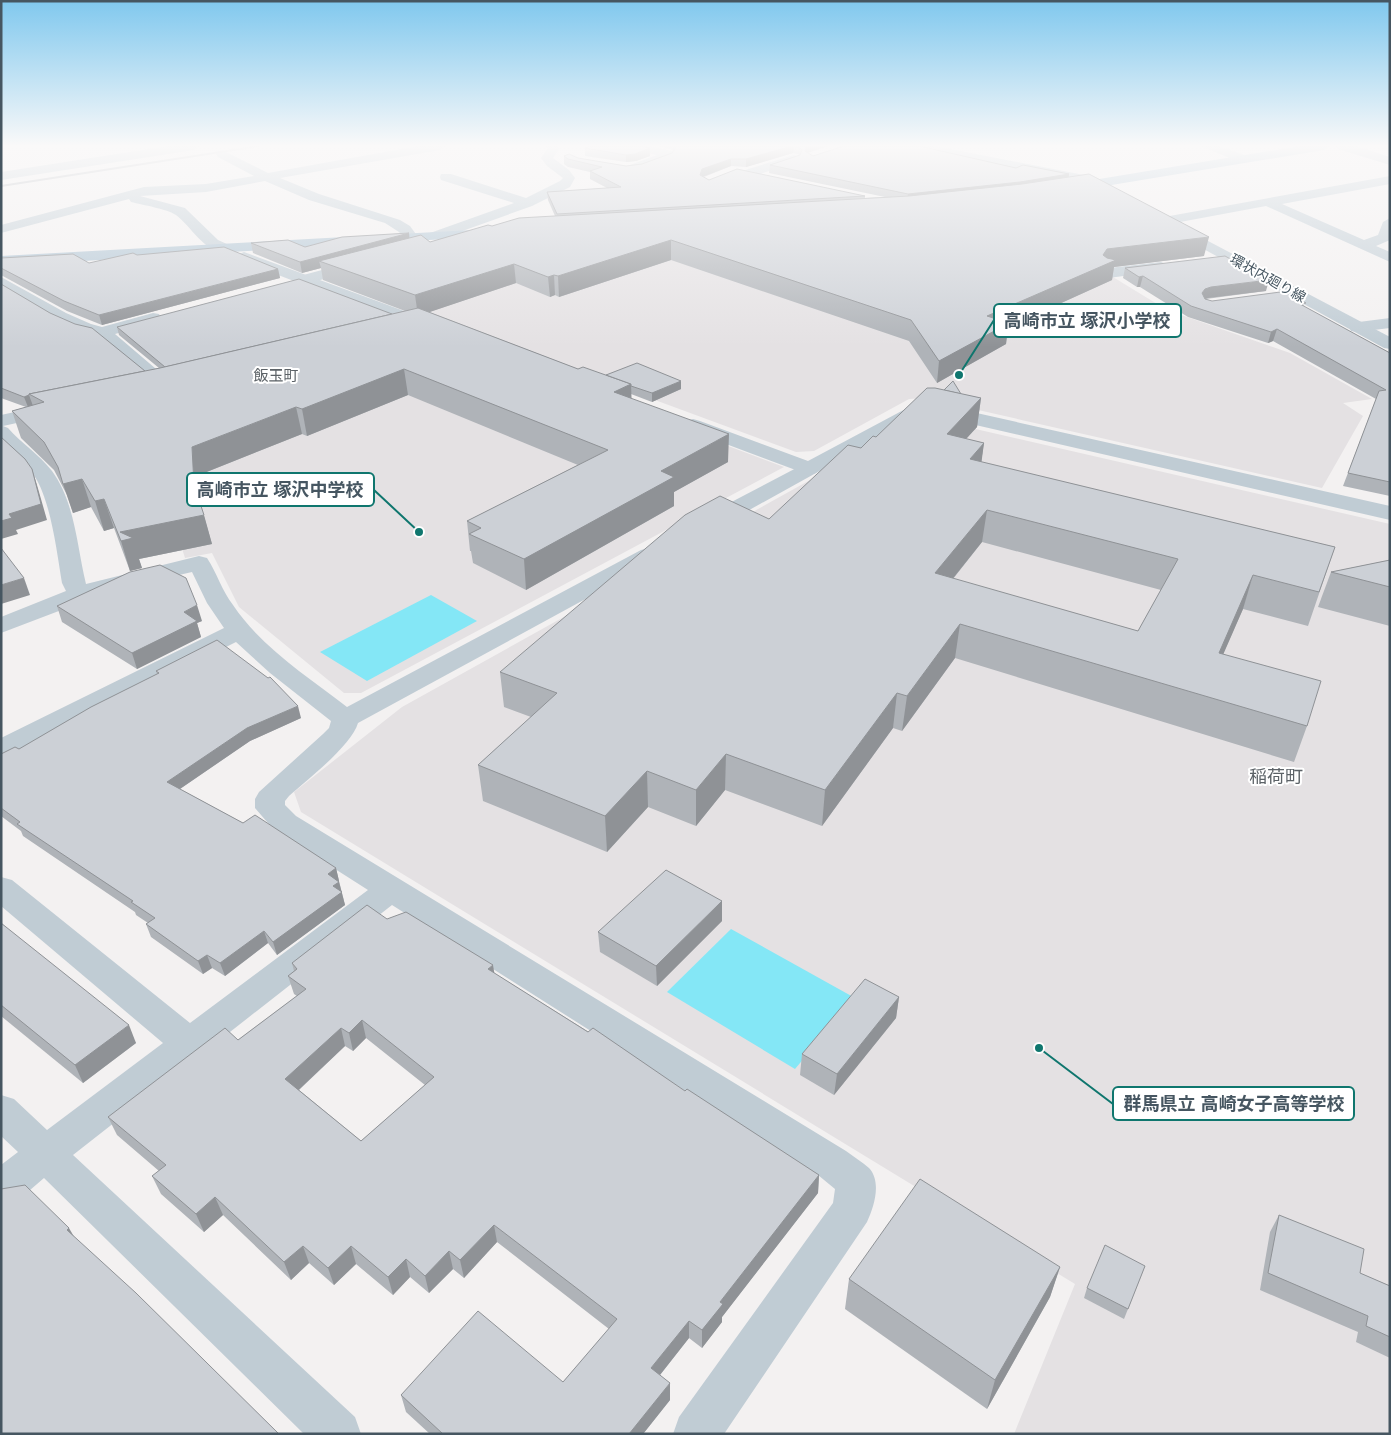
<svg xmlns="http://www.w3.org/2000/svg" width="1391" height="1435" font-family="Helvetica,'Noto Sans JP',sans-serif">
  <style>
    .education { fill: #e4e1e3 }
    .water { fill: #84e7f6 }
    .lines { fill: none; stroke-linecap: round; stroke-linejoin: round }
    .minor { fill: #c0ccd4; fill-rule: evenodd }
    .tertiary { fill: #c0ccd4; fill-rule: evenodd }
    .primary { fill: #aec3d2; fill-rule: evenodd }
    .rail { stroke: #b2b6bc; stroke-width: 2 }
    .wall { fill: #afb3b8; fill-rule: evenodd }
    .shaded-wall { fill: #8f9296 }
    .building { fill: #ccd0d6; stroke: #8f9296; fill-rule: evenodd }
    .labels { text-anchor: middle; stroke-width: 4; stroke-linejoin: round; paint-order: stroke }
    .far-street-label { font-size: 14px; fill: #465661; stroke: #fff }
    .far-neighbourhood-label { font-size: 15px; fill: #5c6267; stroke: #fff }
    .neighbourhood-label { font-size: 18px; fill: #5c6267; stroke: #fff }
    .leader { fill: none; stroke: #0f766e; stroke-width: 2 }
    .callout-dot { fill: #0f766e; stroke: #fff; stroke-width: 2 }
    .callout { fill: #fff; stroke: #0f766e; stroke-width: 2 }
    .callout-label { font-size: 18px; text-anchor: middle; font-weight: bold; fill: #465661 }
  </style>
  <rect width="100%" height="100%" fill="#f3f1f1"/>
  <g class="education">
    <path d="M455 246 1108 274 1167 310 1290 353 1372 399 1343 403 1363 416 1322 488 925 398 909 399 814 451 796 452 324 278Z"/>
    <path d="M426 332 784 467 361 693H344L239 607 212 553 185 558 171 513 172 462Z"/>
    <path d="M932 419 1390 524V1434H1014L1075 1284 301 812 294 792 402 707 918 420Z"/>
  </g>
  <g class="water">
    <path d="M431 595 477 621 367 681 320 652Z"/>
    <path d="M731 929 855 998 795 1069 667 992Z"/>
  </g>
  <g class="lines">
    <g class="minor">
      <path d="M168 146H200L194 150 1 180V172Z"/>
      <path d="M418 146H446L440 150 280 178 319 194 400 220 410 226 418 237 416 240H406L399 232 385 223 309 200 265 181 206 192 140 196 185 208 218 240 229 245 231 248 229 251C207 257 192 227 176 215 167 209 143 205 131 202L129 199 1 233V225L144 187 206 184 254 176 218 157 216 154 218 151 222 150 268 173Z"/>
      <path d="M546 146H558L559 149 553 158 569 170 575 178 570 187 532 206 440 239H430L428 236 430 233 514 203 441 180 440 177 441 174H451L526 198 560 181 563 178 547 166 541 158 547 149Z"/>
      <path d="M624 146H649L672 151 674 154 671 159 634 172 628 168 630 165 657 155 626 149Z"/>
      <path d="M1201 146H1219L1247 156 1249 159 1247 162H1239Z"/>
      <path d="M1336 146H1356L1390 157V165L1338 149Z"/>
      <path d="M794 155 798 156 800 159 798 162 747 178 741 174 742 171Z"/>
      <path d="M1390 176V184L1282 204 1364 240 1378 235 1383 222 1390 218V240L1376 246 1390 252V262L1266 206 1164 225 1157 221 1164 217Z"/>
      <path d="M359 260 364 262 367 265 364 268 302 285 296 283 294 280 296 277Z"/>
      <path d="M1161 262 1166 264 1169 267 1166 270 1109 278 1104 276 1101 273 1104 270 1109 268Z"/>
      <path d="M1 277 66 313 91 324 102 327 153 313 159 314 161 318 159 322 115 334 176 386 174 390 167 392 160 390 96 336 79 332 54 321 1 289Z"/>
      <path d="M1390 318V328L1357 332 1351 331 1349 327 1351 323Z"/>
      <path d="M51 404 58 406 61 410 58 414 3 426 8 428C21 443 39 454 52 471 75 502 77 547 86 584L199 556 207 558C217 573 222 591 233 605 261 647 307 676 347 707L641 550 649 548 657 550 661 555 657 560 358 723C352 745 307 780 289 796L285 801V805L296 816 846 1151C853 1156 862 1162 869 1168 882 1182 874 1207 867 1222L724 1434H673L679 1417 833 1203 835 1189 818 1175 392 905 73 1155 355 1417 361 1434H304L44 1178 15 1203 1 1208V1165L18 1152 1 1136V1095L14 1099 47 1130 163 1043 1 906V877L12 880 190 1023 368 890 274 830 255 808V799L259 792 323 734 329 728 331 721 270 673 236 642 11 755 1 758V738L224 628 207 603 192 572 114 590 1 633V617L66 591 62 583C57 553 51 502 35 477 26 464 12 456 1 445V415Z"/>
      <path d="M809 463 816 465 819 469 816 473 715 529 707 531 699 529 696 524 699 519 802 465Z"/>
    </g>
    <g class="tertiary">
      <path d="M908 146H935L1084 175 1111 186 1113 189 1106 193 1080 182 914 150Z"/>
      <path d="M1174 223 1390 337V349L1384 348 1169 230 1167 227 1169 224Z"/>
      <path d="M244 252 434 322 436 326 434 330H422L239 260 236 257 239 254Z"/>
      <path d="M932 403 1390 506V520L932 415H922L816 473 809 475 686 429 683 425 686 421 693 419 700 421 808 461 911 406Z"/>
    </g>
    <g class="primary">
      <path d="M1300 146H1330L1324 150 1069 192 1062 188 1069 184Z"/>
      <path d="M490 229 495 230 497 233 495 236 1 266V256Z"/>
    </g>
    <path class="rail" d="M1 186 259 146"/>
  </g>
  <g class="wall">
    <path d="M658 146H828L808 153 813 156 1016 168 1069 174V177L1204 256 1114 267 1112 280 1008 327 1006 344 937 383 909 341 671 260 559 297 555 295 550 297 516 283 429 312 578 369 606 375 681 389 652 402 631 394V398L728 462 674 492V506L526 590 473 563 471 551H470L467 521 578 465 408 395 307 436 302 434 199 475 201 506 212 544 139 559 142 568 130 571 114 528 104 531 91 507 73 513 67 495 54 470 21 438 12 411 26 407 1 398V284L145 371 159 368 119 335 117 327 392 314 405 311 323 280 321 268 302 273 253 253 251 243 305 247 409 233V238L430 242 492 226 555 216 548 200 547 192 607 188 590 179V172L568 167 564 164V156L626 166 642 164 672 153 674 150ZM793 153 798 154 800 156 770 165 769 173 885 197 865 198V196L709 180 704 177 731 166 746 167Z"/>
    <path d="M585 148H650V156L636 161 626 162 585 156Z"/>
    <path d="M137 255 278 269 280 278 102 325 67 311 1 275V258L89 263Z"/>
    <path d="M1125 268 1266 291 1206 299 1212 301H1301L1305 307 1390 353V496L1343 486 1376 399 1273 341 1268 343 1188 317 1140 287H1137L1123 278Z"/>
    <path d="M961 394 981 398 977 427 966 439 984 443 981 462 1335 547 1308 626 1243 609 1223 654 1307 726 1294 762 955 658 902 731 893 728 822 826 725 790 696 826 648 807 607 852 483 801 478 765 531 717 504 707 500 672 769 519 861 448 876 437ZM982 542 1161 590 1138 631 953 579Z"/>
    <path d="M1390 560V626L1318 607 1331 572Z"/>
    <path d="M57 606 202 621 197 623 201 637 137 669 62 622Z"/>
    <path d="M156 671 301 718 250 741 180 789 243 823 336 868 339 881 345 905 277 955 268 943 225 976 212 968 203 974 151 937 146 924 148 923 136 915 135 912 23 836 21 831 1 816V754L19 749 157 674Z"/>
    <path d="M387 919 494 973 819 1175 818 1193 722 1317V1322L702 1348 689 1338 660 1375 670 1400 643 1434H430L406 1412 401 1395 563 1382 609 1329 497 1242 464 1278 453 1269 429 1293 410 1277 393 1295 356 1264 334 1285 309 1263 291 1280 223 1215 204 1232 161 1194 152 1176 159 1171 117 1135 108 1117 238 1040 297 996 294 994 288 976 294 971 292 963ZM366 1038 425 1085 361 1141 299 1090 345 1046 353 1051Z"/>
    <path d="M722 921 657 986 600 952 598 932Z"/>
    <path d="M1 923 136 1043 83 1083 1 1016Z"/>
    <path d="M899 997 896 1018 834 1095 800 1075 802 1054Z"/>
    <path d="M1279 1215 1360 1273 1390 1286V1358L1356 1342 1358 1332 1260 1290 1270 1232Z"/>
    <path d="M1145 1266 1124 1319 1084 1298 1087 1288Z"/>
    <path d="M1060 1267 1050 1297 987 1409 845 1309 849 1279Z"/>
  </g>
  <g class="shaded-wall">
    <path d="M792 146H794L793 153 746 167V159Z"/>
    <path d="M807 146H828L807 153 805 151Z"/>
    <path d="M650 148V156L636 161 626 162V155Z"/>
    <path d="M731 159V166L702 177 700 175 702 169Z"/>
    <path d="M1069 174 1068 182 907 202 908 194Z"/>
    <path d="M409 233 410 243 319 261 321 268 302 273 300 262Z"/>
    <path d="M1209 237 1204 256 1114 267 1112 280 1008 327 1006 344 937 383 939 361 987 316 1107 249Z"/>
    <path d="M671 240V260L559 297 558 276Z"/>
    <path d="M514 264 516 283 418 316 415 295Z"/>
    <path d="M278 269 280 278 102 325 99 315Z"/>
    <path d="M554 275 555 295 550 297 548 277Z"/>
    <path d="M1143 276 1140 287H1137L1139 277Z"/>
    <path d="M1269 280 1266 291 1208 298 1202 300V293L1205 289 1211 287Z"/>
    <path d="M1277 329 1273 341 1268 343 1271 332Z"/>
    <path d="M404 369 408 395 307 436 302 409Z"/>
    <path d="M681 381V389L652 402V393Z"/>
    <path d="M631 384 632 411 614 392Z"/>
    <path d="M29 395 33 406 28 407 24 397Z"/>
    <path d="M981 398 977 427 943 464 947 434Z"/>
    <path d="M296 407 302 434 199 475 202 514 194 485 192 447Z"/>
    <path d="M729 434 728 462 674 492V506L526 590 524 559 661 471Z"/>
    <path d="M984 443 980 473 970 459Z"/>
    <path d="M32 469 37 485 47 520 16 530 18 534 1 539V521Z"/>
    <path d="M82 479 91 507 73 513 63 484Z"/>
    <path d="M104 499 114 528 104 531 95 501Z"/>
    <path d="M987 510 982 542 930 607 935 573Z"/>
    <path d="M204 515 212 544 139 559 142 568 130 571 121 541 120 532Z"/>
    <path d="M1253 575 1243 609 1209 687 1219 653Z"/>
    <path d="M24 578 30 595 1 604V585Z"/>
    <path d="M197 605 202 621 197 623 201 637 137 669 132 653 184 612Z"/>
    <path d="M960 624 955 658 902 731 907 696Z"/>
    <path d="M897 693 893 728 822 826 825 790Z"/>
    <path d="M298 706 301 718 250 741 171 795 167 782 247 728Z"/>
    <path d="M726 754 725 790 696 826V790Z"/>
    <path d="M647 771 648 807 607 852 605 816Z"/>
    <path d="M336 868 339 881 331 887 328 874Z"/>
    <path d="M339 882 345 905 277 955 273 942 333 886Z"/>
    <path d="M722 901V921L657 986 656 966Z"/>
    <path d="M264 931 268 943 225 976 220 963Z"/>
    <path d="M207 955 212 968 203 974 198 961Z"/>
    <path d="M493 965 496 983 488 969Z"/>
    <path d="M899 997 896 1018 834 1095 837 1074Z"/>
    <path d="M362 1020 366 1038 353 1051 349 1033Z"/>
    <path d="M129 1025 136 1043 83 1083 75 1065Z"/>
    <path d="M341 1028 345 1046 291 1097 285 1079Z"/>
    <path d="M819 1175 818 1193 722 1317V1322L702 1348V1330L720 1302Z"/>
    <path d="M215 1197 223 1215 204 1232 196 1214Z"/>
    <path d="M494 1225 497 1242 464 1278 460 1260Z"/>
    <path d="M69 1228 81 1249 67 1230Z"/>
    <path d="M303 1246 309 1263 291 1280 284 1262Z"/>
    <path d="M351 1246 356 1264 334 1285 328 1268Z"/>
    <path d="M449 1251 453 1269 429 1293 425 1276Z"/>
    <path d="M406 1259 410 1277 393 1295 388 1277Z"/>
    <path d="M1060 1267 1050 1297 987 1409 995 1380Z"/>
    <path d="M689 1321V1338L652 1385 651 1368Z"/>
    <path d="M670 1383V1400L643 1434H629Z"/>
  </g>
  <g class="building">
    <path d="M590 146H641L650 148 635 154 626 155 585 148Z"/>
    <path d="M675 146H792L746 159H731L702 169 700 175 709 180 737 169 865 196 557 214 547 192 621 187 590 171 602 167 568 159 564 156 569 154 578 158 626 166 642 164 672 153 676 147Z"/>
    <path d="M797 146H807L805 151 813 156 844 146H919L1016 168 1023 165 1069 174 1020 182 908 194 770 165 800 155 802 150 799 147Z"/>
    <path d="M1089 174 1209 237 1107 249 1103 255 1107 258 1116 260 987 316 1009 323 939 361 911 320 671 240 558 276 554 275 548 277 514 264 415 295 319 261 421 235 430 242 488 225 492 226 519 218 909 196 1022 184Z"/>
    <path d="M409 233 300 262 251 243 288 240 305 247 342 237Z"/>
    <path d="M224 247 278 269 99 315 64 301 1 268V258L73 254 89 263 133 253 137 255Z"/>
    <path d="M1225 256 1269 280 1211 287 1205 289 1202 293 1205 299 1212 301 1288 291 1302 298 1297 299 1306 303 1300 304 1390 353V482L1348 473 1379 391 1386 390 1277 329 1271 332 1191 306 1143 276 1139 277 1125 268Z"/>
    <path d="M299 279 392 314 165 367 117 327Z"/>
    <path d="M1 284 50 313 75 324 92 328 145 371 29 394V395L24 397 1 388Z"/>
    <path d="M418 308 578 369 583 367 631 384 614 392 729 434 661 471 674 477 524 559 469 534 481 528 467 521 608 450 404 369 302 409 296 407 192 447 194 485 204 515 120 532 133 538 121 541 104 499 95 501 82 479 63 484 58 467 44 442 12 411 44 402 29 394 160 368Z"/>
    <path d="M637 363 681 381 652 393 631 386V384L606 375Z"/>
    <path d="M953 381 961 394 944 390Z"/>
    <path d="M927 388H935L981 398 947 434 984 443 970 459 1335 547 1319 592 1253 575 1219 653 1321 681 1307 726 960 624 907 696 897 693 825 790 726 754 696 790 647 771 605 816 478 765 557 693 500 672 685 515 720 496 769 519 848 445 861 448 873 436 876 437ZM987 510 1178 559 1138 631 935 573Z"/>
    <path d="M1 437 25 459 32 469 41 504 9 514 12 518 1 521Z"/>
    <path d="M1 548 24 578 1 585Z"/>
    <path d="M1390 560V587L1331 572Z"/>
    <path d="M160 565 186 578 197 605 184 612 197 621 132 653 57 606 130 572Z"/>
    <path d="M217 640 268 678 270 677 298 706 247 728 167 782 243 823 255 815 336 868 328 874 339 882 333 886 342 892 273 942 264 931 220 963 207 955 198 961 146 924 155 918 131 902 133 901 17 824 20 822 1 808V754L15 747 19 749 91 707 159 673 156 671Z"/>
    <path d="M666 870 722 901 656 966 598 932Z"/>
    <path d="M367 905 387 919 406 912 493 965 488 969 588 1032 593 1028 685 1091 687 1089 819 1175 720 1302 723 1304 702 1330 689 1321 651 1368 670 1383 629 1434H443L401 1395 478 1311 563 1382 617 1319 494 1225 460 1260 449 1251 425 1276 406 1259 388 1277 351 1246 328 1268 303 1246 284 1262 215 1197 196 1214 152 1176 166 1165 108 1117 225 1028 238 1040 306 989 288 976 297 969 292 963ZM362 1020 434 1077 361 1141 285 1079 341 1028 349 1033Z"/>
    <path d="M1 923 129 1025 75 1065 1 1005Z"/>
    <path d="M865 979 899 997 837 1074 802 1054Z"/>
    <path d="M920 1179 1060 1267 995 1380 849 1279Z"/>
    <path d="M25 1185 69 1228 67 1230 136 1293 279 1434H1V1189Z"/>
    <path d="M1279 1215 1364 1249 1360 1273 1390 1286V1337L1366 1326 1368 1316 1268 1273Z"/>
    <path d="M1105 1245 1145 1266 1128 1309 1087 1288Z"/>
  </g>
  <linearGradient id="sky" x2="0" y2="1"><stop stop-color="#80c8ee"/><stop offset="0.42" stop-color="#faf9f9"/><stop offset="1" stop-color="#faf9f9" stop-opacity="0"/></linearGradient>
  <rect width="1391" height="347" fill="url(#sky)"/>
  <g class="labels">
    <g class="far-street-label">
      <text transform="translate(1268 278) rotate(29)" y="5">環状内廻り線</text>
    </g>
    <g class="far-neighbourhood-label">
      <text x="276" y="381">飯玉町</text>
    </g>
    <g class="neighbourhood-label">
      <text x="1276" y="783">稲荷町</text>
    </g>
  </g>
  <path class="leader" d="M959 375L994 320M419 532L374 490M1039 1048L1113 1104"/>
  <g class="callout-dot">
    <circle cx="959" cy="375" r="5"/>
    <circle cx="419" cy="532" r="5"/>
    <circle cx="1039" cy="1048" r="5"/>
  </g>
  <g class="callout">
    <rect x="994" y="304" width="187" height="33" rx="5"/>
    <rect x="187" y="473" width="187" height="33" rx="5"/>
    <rect x="1113" y="1087" width="241" height="33" rx="5"/>
  </g>
  <g class="callout-label">
    <text x="1087" y="327">高崎市立 塚沢小学校</text>
    <text x="280" y="496">高崎市立 塚沢中学校</text>
    <text x="1234" y="1110">群馬県立 高崎女子高等学校</text>
  </g>
  <rect width="1391" height="1435" fill="none" stroke="#465661" stroke-width="5"/>
</svg>
